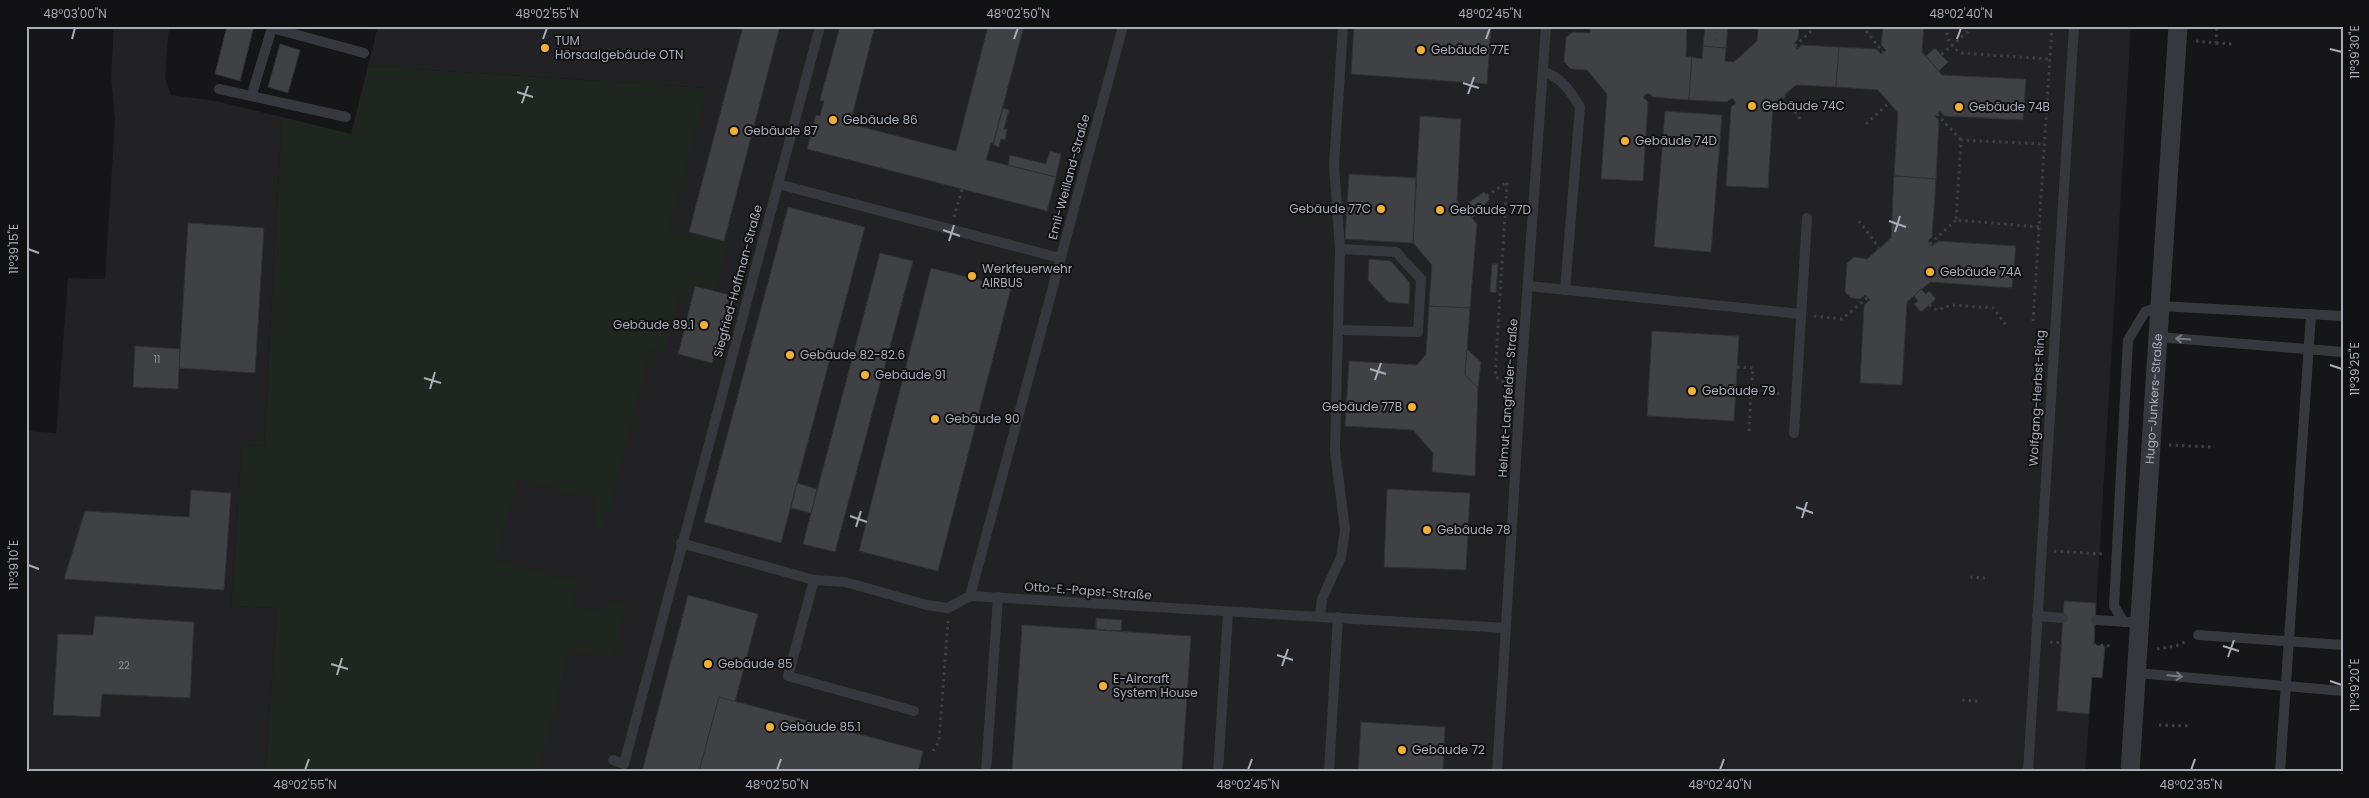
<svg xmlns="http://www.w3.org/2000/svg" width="2369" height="798" font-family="Poppins,sans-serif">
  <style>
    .built { fill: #222225 }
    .green { fill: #1e261f }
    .building { fill: #404145; stroke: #303034 }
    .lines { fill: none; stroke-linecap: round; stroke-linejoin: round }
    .path { stroke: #3d3f44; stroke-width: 3; stroke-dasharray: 2.5 4; stroke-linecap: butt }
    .lane { stroke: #37383d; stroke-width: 10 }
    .street { stroke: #37383d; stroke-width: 19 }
    .oneway { stroke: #757881 }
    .ticks { fill: none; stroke: #a8adb8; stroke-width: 2 }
    .poi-dot { fill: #f2b134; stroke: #111113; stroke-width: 2 }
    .labels { text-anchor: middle; stroke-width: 4; stroke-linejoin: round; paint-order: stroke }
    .number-label { font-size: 10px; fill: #8e929b }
    .poi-label { font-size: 12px; fill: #a8adb8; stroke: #111113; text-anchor: start }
    .street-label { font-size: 12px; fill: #a8adb8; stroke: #111113 }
    .neatline { fill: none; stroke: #a8adb8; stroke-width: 2 }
    .ticks-label { font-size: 12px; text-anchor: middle; fill: #a8adb8 }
  </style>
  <rect width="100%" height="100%" fill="#161618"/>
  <g class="built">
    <path d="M114 26H169L165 78 171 95 216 101 282 117 264 446 242 445 231 606 277 608 265 772H26V431L56 433 68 278 105 279 115 120 111 76Z"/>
    <path d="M363 26H2131L2094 645 2105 646 2102 678H2092L2085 772H387L537 195 706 88 368 66 377 30Z"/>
  </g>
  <path class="green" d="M368 66 707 88 669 228 728 243 716 290 683 282 664 354 650 350 604 530 592 527 598 500 518 479 495 561 579 583 573 605 594 612 612 602 626 606 612 660 570 649 538 772H265L277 608 231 606 242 445 264 446 282 117 351 134Z"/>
  <g class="building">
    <path d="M227 26H254L240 81 215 74Z"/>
    <path d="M743 26H780L724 241 689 232Z"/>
    <path d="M840 26H875L850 124 956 151 988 26H1024L993 144 991 143 986 160 1056 177 1047 211 807 149 816 115 820 116 824 101 820 100Z"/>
    <path d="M1354 26H1491L1487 84 1351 74Z"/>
    <path d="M1590 26H1687L1686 57H1692L1689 100 1653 97 1648 93 1643 97 1648 102 1643 181 1601 179 1607 94 1587 70 1571 69 1564 62 1566 37 1573 32 1590 33Z"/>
    <path d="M1705 26H1728L1726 48 1703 46Z"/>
    <path d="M1758 26H1799L1798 39 1794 44 1797 49 1802 45 1839 47 1836 87 1796 85 1773 105 1768 188 1726 186 1731 107 1736 103 1732 98 1727 102 1689 100 1692 57 1702 59 1703 46 1726 48 1725 61 1734 62 1757 41Z"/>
    <path d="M1883 26H1924L1922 52 1942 75 2026 79 2023 120 1944 116 1940 111 1935 116 1939 120 1936 179 1894 176 1898 113 1878 90 1836 87 1839 47 1876 49 1881 54 1886 50 1881 45Z"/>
    <path d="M280 44 300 50 288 93 268 87Z"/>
    <path d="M1935 48 1948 62 1939 71 1926 56Z"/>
    <path d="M1003 108 1009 110 1004 129H1007L1005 140 1001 139 999 147 993 145Z"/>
    <path d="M1665 111 1722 115 1711 252 1654 247Z"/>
    <path d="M1420 116 1461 119 1457 201 1477 224 1470 308 1429 306 1432 265 1413 243Z"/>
    <path d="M1050 151 1061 154 1056 177 1008 165 1010 155 1046 164Z"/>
    <path d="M1349 174 1416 178 1413 243 1345 239Z"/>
    <path d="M1894 176 1936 179 1932 237 1928 241 1932 246 1938 241 2016 246 2012 288 1930 282 1907 302 1902 385 1860 383 1864 305 1870 300 1865 295 1860 299 1851 298 1845 292 1847 263 1854 257 1867 259 1891 238Z"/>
    <path d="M1484 192 1490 199 1472 218 1462 207Z"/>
    <path d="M788 207 865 227 781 543 704 522Z"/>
    <path d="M188 223 264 228 255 373 179 368Z"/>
    <path d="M880 253 913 261 835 552 803 544Z"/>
    <path d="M1369 259 1391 261 1410 283 1409 304 1388 302 1368 280Z"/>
    <path d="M1492 264H1498L1496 293 1490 292Z"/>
    <path d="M931 268 1011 288 938 571 859 551Z"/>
    <path d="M695 286 730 295 712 363 678 354Z"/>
    <path d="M1921 289 1926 294 1929 291 1936 299 1921 312 1914 304 1918 301 1914 296Z"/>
    <path d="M1429 306 1470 308 1465 375 1478 388 1475 476 1432 472 1433 453 1413 430 1345 426 1349 361 1417 365 1426 354Z"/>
    <path d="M1652 331 1739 336 1734 421 1647 416Z"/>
    <path d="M135 346 180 349 178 389 133 387Z"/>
    <path d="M1467 349 1481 362 1478 388 1465 375Z"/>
    <path d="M797 483 817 489 811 513 791 508Z"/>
    <path d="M1387 489 1470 493 1466 570 1384 567Z"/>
    <path d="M191 490 231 493 224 590 64 579 85 511 189 517Z"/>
    <path d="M688 595 758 614 735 702 719 697 699 772H642Z"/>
    <path d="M2064 601 2096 603 2094 645 2105 646 2102 678 2092 677 2089 714 2057 711Z"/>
    <path d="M95 616 194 622 190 698 102 694 100 717 53 715 58 634 93 635Z"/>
    <path d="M1096 618 1122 620 1121 631 1096 629Z"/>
    <path d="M1022 625 1191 636 1182 772H1012Z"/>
    <path d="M719 697 923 751 918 772H699Z"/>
    <path d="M1361 722 1445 727 1443 772H1358Z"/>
  </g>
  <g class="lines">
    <g class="path">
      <path d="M1862 26 1883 52"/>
      <path d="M1947 26C1946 39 1950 46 1961 53L2049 59"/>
      <path d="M2196 41 2216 43 2217 26"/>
      <path d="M2216 43 2232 44"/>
      <path d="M1795 46 1816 26"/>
      <path d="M1716 47 1717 26"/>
      <path d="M1932 63 1974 26"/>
      <path d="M1783 96 1801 120"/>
      <path d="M1937 114 1961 140"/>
      <path d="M1866 124 1889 103"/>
      <path d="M1507 183 1495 376 1507 385"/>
      <path d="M1467 213 1488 195 1506 183"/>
      <path d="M954 217 962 189"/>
      <path d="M1859 221 1879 248"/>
      <path d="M2039 227 1956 220 1961 140 2044 144"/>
      <path d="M1930 244 1956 220"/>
      <path d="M1929 305 1937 310 1952 305 1993 308 2006 325"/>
      <path d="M1814 316 1842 319 1867 298"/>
      <path d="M2033 321 2052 26"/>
      <path d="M1737 367 1753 368 1751 392"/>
      <path d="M1749 431 1751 392 1783 394"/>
      <path d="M2169 445 2212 447"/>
      <path d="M2054 551 2103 554"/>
      <path d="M1970 577 1985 578"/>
      <path d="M1108 630 1109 618"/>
      <path d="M2050 642 2061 643"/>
      <path d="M2094 645 2112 646"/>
      <path d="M2157 649 2176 646 2187 641"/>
      <path d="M1962 700 1979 701"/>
      <path d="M2159 725 2189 726"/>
      <path d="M933 751 939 741 948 621"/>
    </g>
    <g class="lane">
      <path d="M1543 72C1561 76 1571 92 1580 107L1565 290"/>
      <path d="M219 89 346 117"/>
      <path d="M252 94 272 28 364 53"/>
      <path d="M778 184 1060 258"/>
      <path d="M1528 286 1801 314"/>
      <path d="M1340 330 1418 332 1421 279 1396 252 1340 249"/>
      <path d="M2158 337 2343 352"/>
      <path d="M1794 433 1807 218"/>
      <path d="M681 543 814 580 845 582 927 605 948 608 970 596 1506 628"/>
      <path d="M814 580 788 676 914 711"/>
      <path d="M970 596 1123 26"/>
      <path d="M1320 616 1322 599 1341 557 1345 530 1335 451 1340 249 1334 165 1343 26"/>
      <path d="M2037 616 2063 618"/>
      <path d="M2096 620 2129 622"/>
      <path d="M2124 622 2114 606 2128 340 2145 312 2160 306 2343 316"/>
      <path d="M2198 635 2343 645"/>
      <path d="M2137 673 2343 691"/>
      <path d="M613 760 624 764 820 26"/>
      <path d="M986 772 998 597"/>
      <path d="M1218 772 1228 613"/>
      <path d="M1329 772 1338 617"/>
      <path d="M1497 772 1520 394 1546 26"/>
      <path d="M2028 772 2074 26"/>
      <path d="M2280 772 2311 314"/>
    </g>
    <path class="street" id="s1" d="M2130 772 2178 26"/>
  </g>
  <defs><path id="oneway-shaft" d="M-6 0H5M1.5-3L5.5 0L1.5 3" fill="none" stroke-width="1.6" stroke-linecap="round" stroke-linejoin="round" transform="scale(1.25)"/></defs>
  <g class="oneway">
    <use href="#oneway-shaft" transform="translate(2183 339) rotate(-176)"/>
    <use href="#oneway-shaft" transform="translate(2175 676) rotate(5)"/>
  </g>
  <path class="ticks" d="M72 39 75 28M543 39 547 28M1014 39 1018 28M1486 39 1490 28M1957 39 1961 28M2330 49 2342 52M1463 83 1479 88M517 92 533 97M1468 94 1474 77M522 103 528 86M1889 221 1906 227M943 230 960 236M1895 232 1900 216M949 241 954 225M28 249 39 253M2330 365 2342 369M1370 369 1386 374M424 378 441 383M1375 380 1381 363M430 389 435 372M1796 507 1813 513M850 516 867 522M1802 518 1807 502M856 527 861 511M28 565 39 569M2223 646 2239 651M1277 655 1293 660M2228 657 2234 640M331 664 348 669M1282 666 1288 649M337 675 342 658M2330 681 2342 685M305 770 309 759M777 770 781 759M1248 770 1252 759M1720 770 1724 759M2191 770 2195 759"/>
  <g class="poi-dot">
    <circle cx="545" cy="48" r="5"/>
    <circle cx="1421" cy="50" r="5"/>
    <circle cx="1752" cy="106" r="5"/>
    <circle cx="1959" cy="107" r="5"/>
    <circle cx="833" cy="120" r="5"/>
    <circle cx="734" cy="131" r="5"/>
    <circle cx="1625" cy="141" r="5"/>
    <circle cx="1381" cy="209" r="5"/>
    <circle cx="1440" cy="210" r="5"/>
    <circle cx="1930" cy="272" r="5"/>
    <circle cx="972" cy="276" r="5"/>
    <circle cx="704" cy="325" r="5"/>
    <circle cx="790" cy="355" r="5"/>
    <circle cx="865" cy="375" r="5"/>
    <circle cx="1692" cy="391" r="5"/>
    <circle cx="1412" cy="407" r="5"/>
    <circle cx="935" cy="419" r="5"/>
    <circle cx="1427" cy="530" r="5"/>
    <circle cx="708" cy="664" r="5"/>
    <circle cx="1103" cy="686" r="5"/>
    <circle cx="770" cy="727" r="5"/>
    <circle cx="1402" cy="750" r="5"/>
  </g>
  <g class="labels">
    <g class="number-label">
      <text x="157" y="363">11</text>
      <text x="124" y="669">22</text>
    </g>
    <g class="poi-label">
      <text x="555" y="45">TUM<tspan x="555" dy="14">Hörsaalgebäude OTN</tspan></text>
      <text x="1431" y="54">Gebäude 77E</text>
      <text x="1762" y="110">Gebäude 74C</text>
      <text x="1969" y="111">Gebäude 74B</text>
      <text x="843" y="124">Gebäude 86</text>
      <text x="744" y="135">Gebäude 87</text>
      <text x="1635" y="145">Gebäude 74D</text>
      <text x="1371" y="213" text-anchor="end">Gebäude 77C</text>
      <text x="1450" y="214">Gebäude 77D</text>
      <text x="982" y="273">Werkfeuerwehr<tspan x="982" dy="14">AIRBUS</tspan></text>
      <text x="1940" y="276">Gebäude 74A</text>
      <text x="694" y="329" text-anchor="end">Gebäude 89.1</text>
      <text x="800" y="359">Gebäude 82-82.6</text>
      <text x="875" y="379">Gebäude 91</text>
      <text x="1702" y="395">Gebäude 79</text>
      <text x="1402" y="411" text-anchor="end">Gebäude 77B</text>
      <text x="945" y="423">Gebäude 90</text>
      <text x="1437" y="534">Gebäude 78</text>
      <text x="718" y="668">Gebäude 85</text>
      <text x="1113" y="683">E-Aircraft<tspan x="1113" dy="14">System House</tspan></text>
      <text x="780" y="731">Gebäude 85.1</text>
      <text x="1412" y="754">Gebäude 72</text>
    </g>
    <g class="street-label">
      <text transform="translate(1069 177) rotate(-75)" y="4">Emil-Weilland-Straße</text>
      <text transform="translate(738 281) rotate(-75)" y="4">Siegfried-Hoffman-Straße</text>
      <text transform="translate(1508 398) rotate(-86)" y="4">Helmut-Langfelder-Straße</text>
      <text transform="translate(2037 398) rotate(-87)" y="4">Wolfgang-Herbst-Ring</text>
      <text dy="4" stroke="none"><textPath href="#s1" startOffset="374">Hugo-Junkers-Straße</textPath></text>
      <text transform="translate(1088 591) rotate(4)" y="4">Otto-E.-Papst-Straße</text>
    </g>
  </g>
  <rect width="2369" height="798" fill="none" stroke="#111113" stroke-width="55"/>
  <rect x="28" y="28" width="2314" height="742" class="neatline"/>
  <g class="ticks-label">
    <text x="75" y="18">48°03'00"N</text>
    <text x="547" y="18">48°02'55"N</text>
    <text x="1018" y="18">48°02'50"N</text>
    <text x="1490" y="18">48°02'45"N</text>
    <text x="1961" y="18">48°02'40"N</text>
    <text transform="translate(2355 52) rotate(-90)" y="4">11°39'30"E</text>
    <text transform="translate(14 249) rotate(-90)" y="4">11°39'15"E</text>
    <text transform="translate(2355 369) rotate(-90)" y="4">11°39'25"E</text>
    <text transform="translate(14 565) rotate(-90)" y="4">11°39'10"E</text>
    <text transform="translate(2355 685) rotate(-90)" y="4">11°39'20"E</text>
    <text x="305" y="789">48°02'55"N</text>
    <text x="777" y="789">48°02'50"N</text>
    <text x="1248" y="789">48°02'45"N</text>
    <text x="1720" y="789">48°02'40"N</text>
    <text x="2191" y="789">48°02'35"N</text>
  </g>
</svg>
